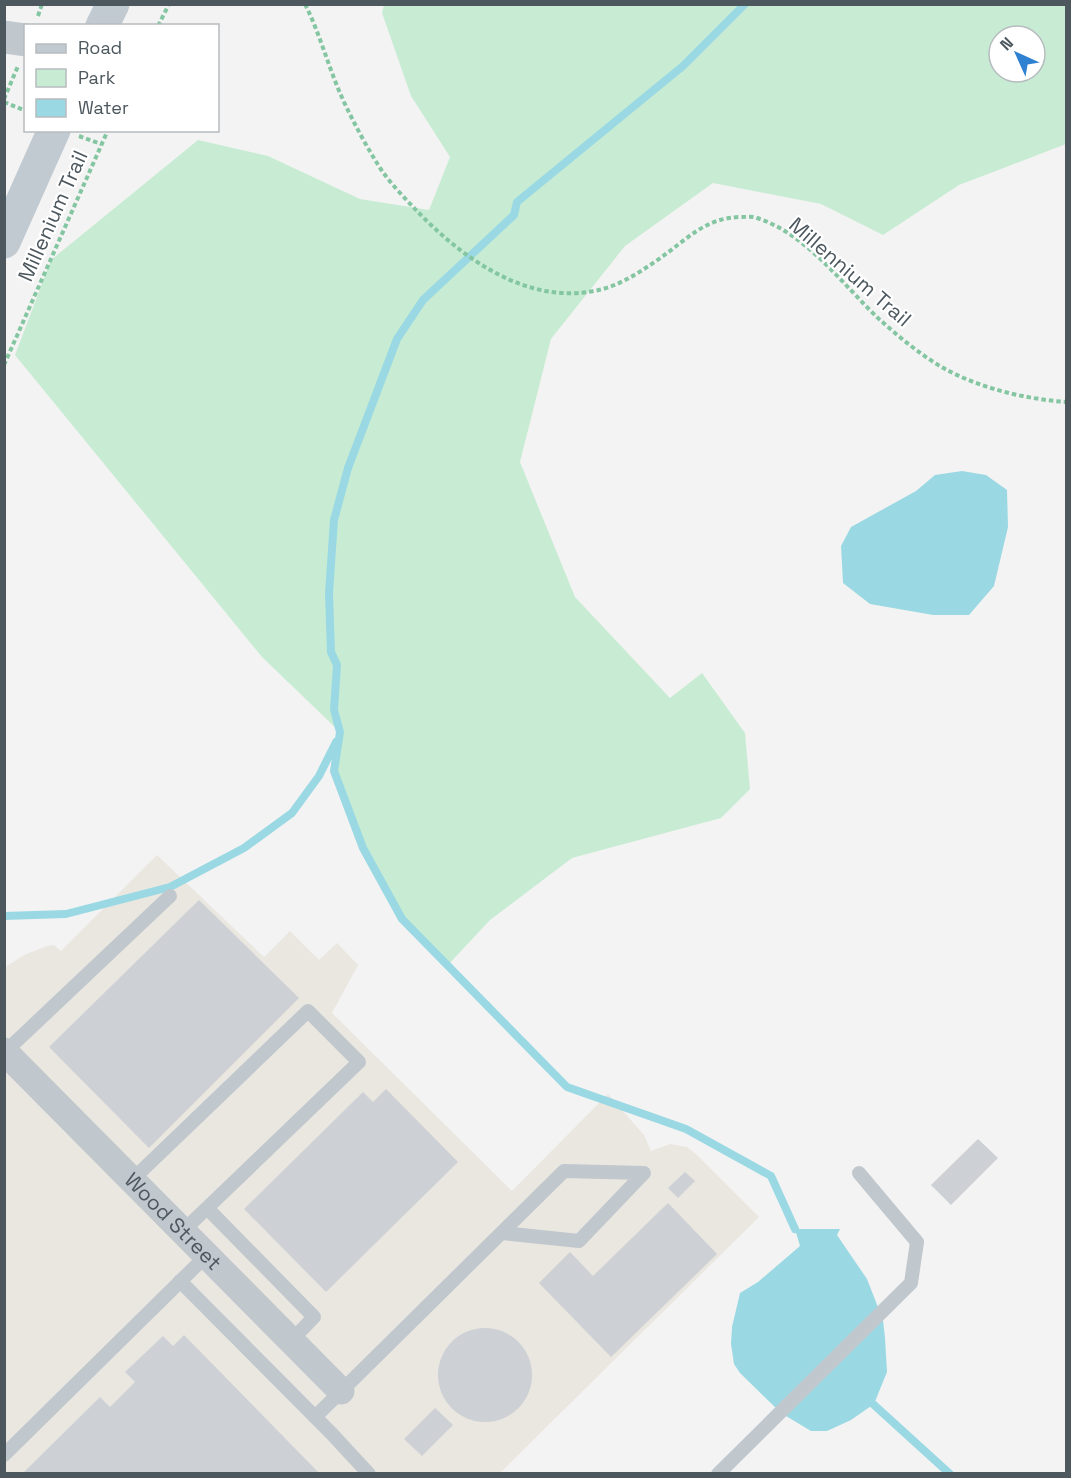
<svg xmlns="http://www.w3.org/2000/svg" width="1071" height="1478" font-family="'Space Grotesk',sans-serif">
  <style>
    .commercial { fill: #eae7e1 }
    .green { fill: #c8ecd3; fill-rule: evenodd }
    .water { fill: #9ad9e3 }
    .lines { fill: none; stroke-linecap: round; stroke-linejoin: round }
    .stream { stroke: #9ad9e3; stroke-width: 8 }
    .building { fill: #cdd0d4 }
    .path { stroke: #83c6a1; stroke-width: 4; stroke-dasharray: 4.5 3; stroke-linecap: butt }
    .service { stroke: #c0c7cd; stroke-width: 14 }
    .minor { stroke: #c0c7cd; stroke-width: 27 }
    .tertiary { stroke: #c0c7cd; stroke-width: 33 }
    .secondary { stroke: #c1cad1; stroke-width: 33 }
    .labels { text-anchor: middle; stroke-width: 4.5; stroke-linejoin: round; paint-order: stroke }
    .street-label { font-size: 21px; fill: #4c575e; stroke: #fff }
  </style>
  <rect width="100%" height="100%" fill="#f4f3f3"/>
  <path class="commercial" d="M157 855 264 957 290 931 319 960 337 943 358 965 332 1013 512 1191 608 1094 644 1135 651 1151 670 1144 687 1147 697 1155 759 1217 500 1473H5L4 968 24 955 47 946 54 945 61 951Z"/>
  <path class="green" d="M384 5H1066V144L959 185 883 235 821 204 713 183 625 246 551 339 520 462 575 597 670 698 702 673 745 733 750 789 721 818 572 858 490 920 448 965 401 919 363 848 334 771 340 732 262 657 15 355 51 260 198 140 268 156 360 199 429 210 450 157 411 96 382 13ZM999 36H1035V72H999Z"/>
  <g class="water">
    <path d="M962 471 986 475 1007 490 1008 527 994 586 969 615H933L870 604 843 583 841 546 851 527 916 491 935 475Z"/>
    <path d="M795 1229H840L837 1235 867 1279 883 1320 885 1338 887 1372 874 1404 851 1420 827 1431H811L781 1413 740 1373 734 1364 731 1344 732 1327 740 1293 758 1282 800 1246Z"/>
  </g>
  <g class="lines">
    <g class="stream">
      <path d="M745 4 683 66 517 202 514 215 423 300 397 339 348 468 334 520 329 593 331 652 337 665 334 710 340 732 334 771 363 848 402 919 567 1087 686 1129 771 1176 795 1229"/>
      <path d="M4 916 66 914 170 887 244 848 292 813 319 776 336 742"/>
      <path d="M873 1404 950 1474"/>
    </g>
  </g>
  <g class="building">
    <path d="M199 900 299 998 149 1148 49 1047Z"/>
    <path d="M386 1089 458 1162 326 1292 244 1209 363 1092 373 1102Z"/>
    <path d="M978 1139 998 1158 951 1205 931 1185Z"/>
    <path d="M685 1172 695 1181 678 1198 668 1188Z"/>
    <path d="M668 1203 717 1254 611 1357 539 1283 570 1252 593 1276Z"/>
    <circle cx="485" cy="1375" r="47"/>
    <path d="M184 1335 320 1474H22L100 1397 110 1407 135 1382 125 1372 163 1336 173 1346Z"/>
    <path d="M435 1408 453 1425 422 1456 404 1439Z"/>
  </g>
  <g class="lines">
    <g class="path">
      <path d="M305 4C321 36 329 70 344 102 354 123 365 144 377 163 387 180 402 195 415 209 461 257 524 304 594 291 617 287 637 274 656 261 686 241 704 217 742 217 747 217 752 216 757 218 807 234 842 284 879 319 899 337 923 357 947 370 983 389 1026 399 1066 402"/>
      <path d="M38 16 42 4"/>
      <path d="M158 26 169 4"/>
      <path d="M4 99 18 66"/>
      <path d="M4 102 26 111"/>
      <path d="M79 136 101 144"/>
      <path d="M4 365 108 130"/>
    </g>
    <g class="service">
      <path d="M5 1052 170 896"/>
      <path d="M132 1180 308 1011 359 1062 182 1232"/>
      <path d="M208 1209 314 1317 291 1341"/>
      <path d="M180 1281 332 1434 369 1474"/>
      <path d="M315 1417 564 1171 644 1173 579 1241 502 1233"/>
      <path d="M4 1455 206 1256"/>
      <path d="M718 1474 911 1283 917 1242 859 1173"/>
    </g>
    <path class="minor" id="s1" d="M4 1051 341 1391"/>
    <path class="tertiary" d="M4 37 26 40"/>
    <g class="secondary">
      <path d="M102 26 113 4"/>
      <path d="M4 242 54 130"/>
    </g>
  </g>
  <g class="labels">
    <g class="street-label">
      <text transform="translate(53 216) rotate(-66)" y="7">Millenium Trail</text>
      <text transform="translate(850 272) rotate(41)" y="7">Millennium Trail</text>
      <text dy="7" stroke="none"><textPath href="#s1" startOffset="240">Wood Street</textPath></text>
    </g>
  </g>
  <rect width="1071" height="1478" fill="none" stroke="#4c575e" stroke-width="12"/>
  <rect x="24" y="24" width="195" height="108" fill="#ffffff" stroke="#b7bcbf" stroke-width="1.5"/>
  <rect x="36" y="44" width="30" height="9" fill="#c1cad1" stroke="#b7bcbf" stroke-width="1.5"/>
  <text x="78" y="54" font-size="18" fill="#4c575e">Road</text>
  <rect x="36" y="69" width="30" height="18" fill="#c8ecd3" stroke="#b7bcbf" stroke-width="1.5"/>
  <text x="78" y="84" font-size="18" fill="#4c575e">Park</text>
  <rect x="36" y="99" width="30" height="18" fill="#9ad9e3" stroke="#b7bcbf" stroke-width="1.5"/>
  <text x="78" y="114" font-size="18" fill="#4c575e">Water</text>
  <g transform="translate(1017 54) rotate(315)"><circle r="28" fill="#ffffff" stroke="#b7bcbf" stroke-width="1.5"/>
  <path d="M0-4.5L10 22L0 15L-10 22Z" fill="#3081d1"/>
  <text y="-9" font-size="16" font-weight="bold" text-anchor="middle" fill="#4c575e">N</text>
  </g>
</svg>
